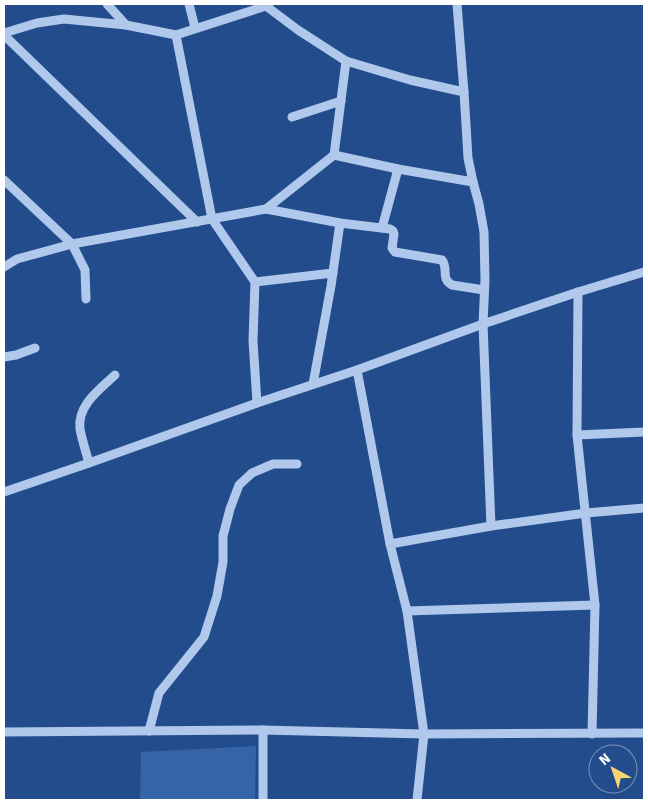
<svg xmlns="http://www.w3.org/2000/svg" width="648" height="804" font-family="Signika,sans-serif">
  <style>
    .green { fill: #3565a8 }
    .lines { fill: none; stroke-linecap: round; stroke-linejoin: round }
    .minor { stroke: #afc8eb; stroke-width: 9 }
  </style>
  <rect width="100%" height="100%" fill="#224c8b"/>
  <path class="green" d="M256 746 255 800H140L141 752Z"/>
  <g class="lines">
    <g class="minor">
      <path d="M107 4 126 25"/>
      <path d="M189 4 195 28"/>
      <path d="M457 4 464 92"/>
      <path d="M266 6 298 30 346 61 410 80 464 92 468 158 473 182"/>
      <path d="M4 33 37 23 64 19 126 25 176 35 266 6 269 4"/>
      <path d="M4 35 197 222"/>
      <path d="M176 35 212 219 255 282 333 273"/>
      <path d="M292 117 341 101"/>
      <path d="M334 155 398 169 473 182 479 204 484 232 485 280 483 324 491 526"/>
      <path d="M4 180 72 244 85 270 86 299"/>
      <path d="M266 209 340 223 390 229 393 231 394 234 392 248 395 252 442 260C449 269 440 278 452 285L484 290"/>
      <path d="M382 228 398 169"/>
      <path d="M4 267 17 259 72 244 266 209 334 155 346 61"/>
      <path d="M255 282 253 341 257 403"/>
      <path d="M578 292 577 435 595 605 592 734"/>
      <path d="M4 357 16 355 35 348"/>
      <path d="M357 370 390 544 407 611 424 734 417 800"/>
      <path d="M313 384 331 286 340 223"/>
      <path d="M577 435 644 432"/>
      <path d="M89 463C86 452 82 440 80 429 77 405 100 389 115 375"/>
      <path d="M4 492 89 463 257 403 357 370 483 324 578 292 644 272"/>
      <path d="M390 544 491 526 586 513 644 508"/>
      <path d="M407 611 595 605"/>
      <path d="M149 731 159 693 204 637 217 596 223 562V536L230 509 239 485 252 473 273 464H297"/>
      <path d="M4 732 263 730 424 734 644 733"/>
      <path d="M263 800V730"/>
    </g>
  </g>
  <rect width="648" height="804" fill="none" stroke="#ffffff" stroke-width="10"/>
  <g transform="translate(613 769) rotate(320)"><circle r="24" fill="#224c8b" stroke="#7a94b9"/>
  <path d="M0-4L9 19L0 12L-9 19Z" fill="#f7d570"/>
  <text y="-8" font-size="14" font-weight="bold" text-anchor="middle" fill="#ffffff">N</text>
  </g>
</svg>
